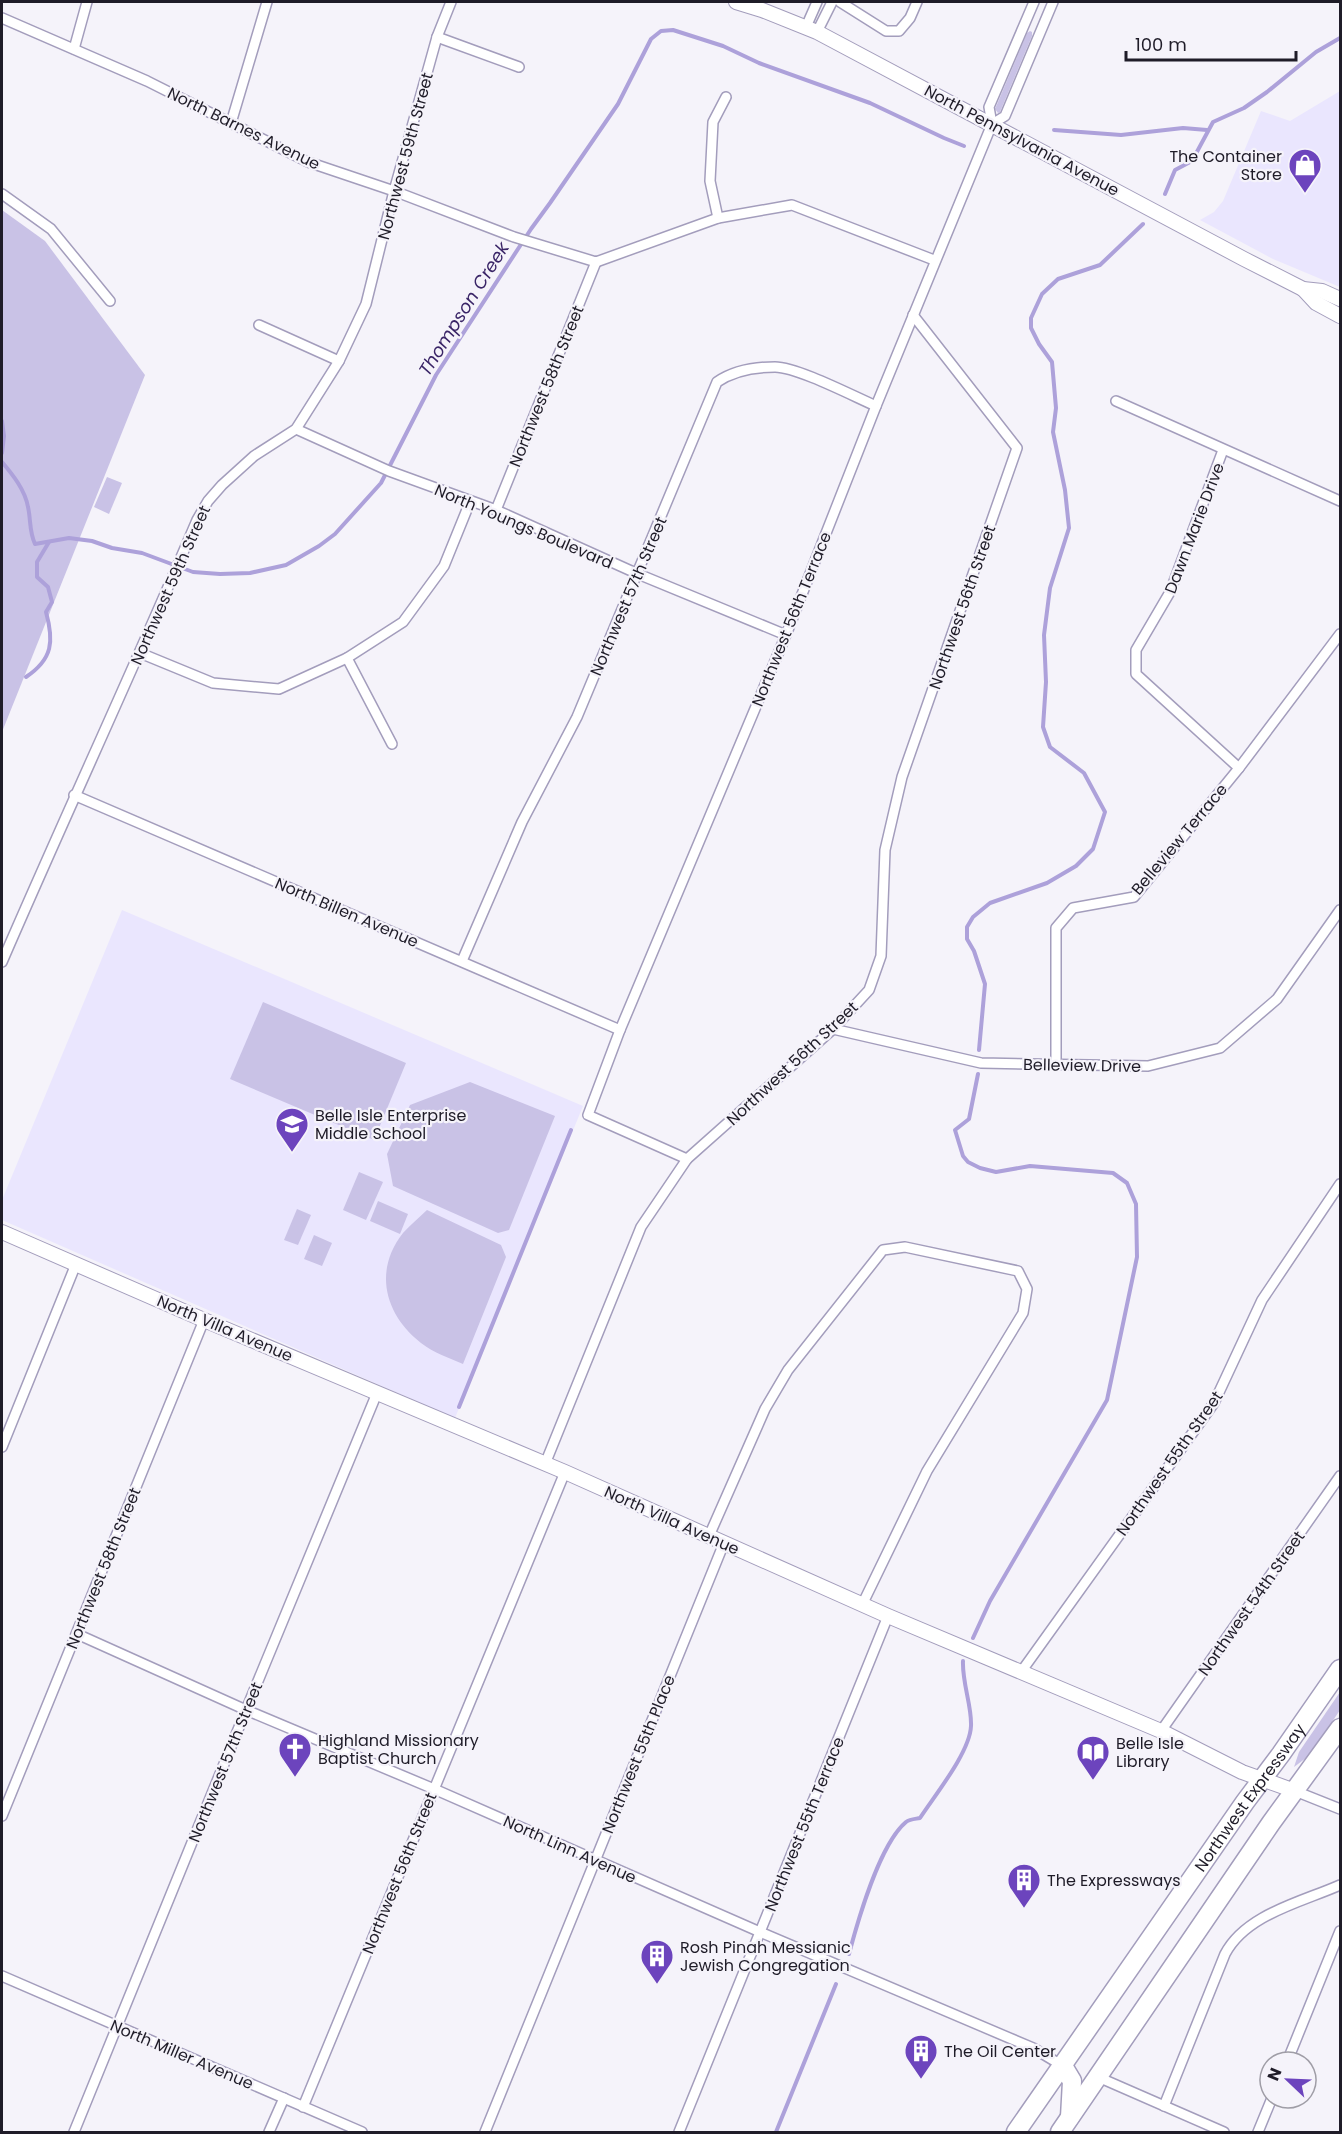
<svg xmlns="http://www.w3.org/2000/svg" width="1342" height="2134" font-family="Poppins,sans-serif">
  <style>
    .built { fill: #eae6fe }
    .green { fill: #c9c2e6 }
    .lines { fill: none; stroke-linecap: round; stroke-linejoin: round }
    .stream { stroke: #ada1da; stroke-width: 4 }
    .street-casing { stroke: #a39dbc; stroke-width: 12 }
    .secondary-casing { stroke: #a39dbc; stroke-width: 16 }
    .highway-casing { stroke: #a39dbc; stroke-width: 21 }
    .street { stroke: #fff; stroke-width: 9 }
    .secondary { stroke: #fff; stroke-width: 14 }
    .highway { stroke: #fff; stroke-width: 18 }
    .labels { text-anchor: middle; stroke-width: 4.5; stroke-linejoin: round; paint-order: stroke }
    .street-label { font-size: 16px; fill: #1f1c28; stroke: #f5f3fa }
    .poi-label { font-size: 16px; fill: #1f1c28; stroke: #f5f3fa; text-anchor: start }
    .water-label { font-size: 18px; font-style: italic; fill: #3a2567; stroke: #f5f3fa }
  </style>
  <rect width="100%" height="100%" fill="#f5f3fa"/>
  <g class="built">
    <path d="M1340 91V287L1273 259 1200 220 1214 212 1223 201 1261 111 1290 121Z"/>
    <path d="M122 910 583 1106 455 1418 2 1220V1200Z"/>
  </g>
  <g class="green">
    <path d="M1030 31 1032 32V36L1000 112 998 113 995 109 1027 33Z"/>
    <path d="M2 210 45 241 145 375 2 732Z"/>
    <path d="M107 477 122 483 109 514 94 507Z"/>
    <path d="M263 1002 406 1063 374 1140 230 1079Z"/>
    <path d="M470 1082 555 1116 509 1230 498 1233 393 1186 387 1154 410 1105Z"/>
    <path d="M359 1172 383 1182 366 1220 343 1210Z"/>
    <path d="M378 1201 408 1214 400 1234 370 1221Z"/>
    <path d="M297 1209 311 1215 298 1245 284 1240Z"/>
    <path d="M427 1210 501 1245 506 1257 463 1364C449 1358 434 1353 421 1343 385 1315 373 1271 403 1233 410 1225 419 1218 427 1210Z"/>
    <path d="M314 1235 332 1243 322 1266 304 1259Z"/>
    <path d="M1340 1692V1710L1310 1755 1294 1767 1299 1752Z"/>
  </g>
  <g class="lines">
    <g class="stream">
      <path d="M1054 130 1121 135 1183 128 1207 130"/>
      <path d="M1165 194 1175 170 1192 161 1213 122 1244 108 1267 92 1316 52 1340 38"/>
      <path d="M2 421 4 436 2 453"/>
      <path d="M2 462C13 475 25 490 28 507 31 520 29 531 35 544L69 538 92 541 112 548 142 553 193 572 220 574 250 573 286 565 319 546 335 534 381 483 436 375 531 229 550 203 618 104 651 39 661 31 673 30 723 46 759 63 870 103 944 138 964 146"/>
      <path d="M26 677C53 659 54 641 46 612L52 602 48 587 37 577V562L49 542"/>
      <path d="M979 1050 985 984 974 951 967 939V927L973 917 990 903 1047 883 1076 866 1093 849 1105 812 1084 773 1050 747 1043 727 1046 682 1044 635 1050 588 1069 528 1065 490 1053 432 1056 408 1052 362 1039 344 1031 328V318L1042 294 1058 279 1100 265 1143 224"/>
      <path d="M459 1407 571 1130"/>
      <path d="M973 1638 990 1601 1107 1400 1137 1257 1136 1204 1127 1183 1113 1173 1030 1166 996 1172 980 1168 968 1162 963 1156 955 1130 969 1119 978 1074"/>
      <path d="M849 1954C858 1920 880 1844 906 1822 910 1819 915 1819 920 1818 935 1795 970 1752 971 1726 972 1706 962 1683 963 1661"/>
      <path d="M776 2132 836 1984"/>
    </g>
    <g class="street-casing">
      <g id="street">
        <path d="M840 2 886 31H899L910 18 917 2"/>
        <path d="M2 18 147 81 308 162 394 191 514 237 596 262 718 218 792 205 934 260"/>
        <path d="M806 27 817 2"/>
        <path d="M817 32 832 2"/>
        <path d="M437 37 519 67"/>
        <path d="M74 49 87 2"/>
        <path d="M231 123 267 2"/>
        <path d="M992 124 1005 116 1053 2"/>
        <path d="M2 194 51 229 110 301"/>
        <path d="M718 218 710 181 713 122 726 97"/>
        <path d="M259 325 339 361"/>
        <path d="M1116 401 1340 501"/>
        <path d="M296 429 389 471 496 510 638 574 786 635"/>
        <path d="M1223 450 1170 592 1136 650V674L1239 768"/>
        <path d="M496 510 596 262"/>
        <path d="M140 653 213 683 279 689 347 658 403 622 444 566 470 502"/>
        <path d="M347 658 392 744"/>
        <path d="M74 795 620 1030"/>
        <path d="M462 961 522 822 577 717 717 382C733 371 755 367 775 367 797 367 853 396 876 406"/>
        <path d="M2 962C66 814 134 668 197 520L208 501 222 485 254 456 296 429 339 361 366 304 394 191 437 37 451 2"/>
        <path d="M833 1029 981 1063 1148 1066 1220 1048 1277 999 1340 910"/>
        <path d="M1056 1064V928L1073 908 1134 897 1239 768 1340 634"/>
        <path d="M687 1159 588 1115 620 1030 786 635 876 406 992 124 989 107 1034 2"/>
        <path d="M2 1447 76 1264"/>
        <path d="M545 1464 641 1227 687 1159 833 1029 869 990 881 956 885 850 902 777 1017 448 913 315"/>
        <path d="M709 1536 765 1409 788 1370 883 1250 905 1247 1018 1271 1027 1289 1023 1313 927 1471 862 1605"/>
        <path d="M77 1634 246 1710 434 1789 760 1932 1033 2048 1063 2066"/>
        <path d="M1021 1672 1214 1403 1262 1300 1340 1184"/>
        <path d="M1161 1731 1340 1476"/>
        <path d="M1295 1791 1340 1809"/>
        <path d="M2 1816 204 1320"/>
        <path d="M2 1976 362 2132"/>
        <path d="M1287 2062 1340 1931"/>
        <path d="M1098 2077 1224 2132"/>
        <path d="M1164 2106 1225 1954C1246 1914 1302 1902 1340 1885"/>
        <path d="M303 2107 565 1472"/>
        <path d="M74 2132 246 1710 377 1393"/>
        <path d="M269 2132 284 2098"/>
        <path d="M485 2132 724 1543"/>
        <path d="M679 2132 888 1616"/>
        <path d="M1258 2132 1272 2098"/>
      </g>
    </g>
    <g class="secondary-casing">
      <g id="secondary">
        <path d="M736 2 762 10 817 32 1244 259 1303 289 1322 291 1340 299"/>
        <path d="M1303 289 1316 303 1340 316"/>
        <path d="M2 1232 204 1320 565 1472 888 1616 1161 1731 1242 1772 1295 1791"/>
      </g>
    </g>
    <g class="highway-casing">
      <g id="highway">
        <path d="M1063 2066 1072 2081 1070 2117"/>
        <path id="s1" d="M1016 2132 1245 1802 1281 1754 1340 1669"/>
        <path d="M1060 2132 1271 1823 1340 1728"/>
      </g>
    </g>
    <use href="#street" class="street"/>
    <use href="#secondary" class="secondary"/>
    <use href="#highway" class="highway"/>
  </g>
  <defs>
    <g id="shop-pin" transform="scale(1.725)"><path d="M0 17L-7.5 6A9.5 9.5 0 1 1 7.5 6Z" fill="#6c44bd" stroke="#f5f3fa"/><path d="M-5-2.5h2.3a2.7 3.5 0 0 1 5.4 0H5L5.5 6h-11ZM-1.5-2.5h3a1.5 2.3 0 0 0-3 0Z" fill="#fff"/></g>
    <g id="school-pin" transform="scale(1.725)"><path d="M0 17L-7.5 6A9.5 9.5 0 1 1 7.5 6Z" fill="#6c44bd" stroke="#f5f3fa"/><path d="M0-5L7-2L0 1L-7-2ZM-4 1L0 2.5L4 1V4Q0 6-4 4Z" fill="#fff"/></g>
    <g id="church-pin" transform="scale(1.725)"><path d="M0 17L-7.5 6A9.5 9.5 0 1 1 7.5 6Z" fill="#6c44bd" stroke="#f5f3fa"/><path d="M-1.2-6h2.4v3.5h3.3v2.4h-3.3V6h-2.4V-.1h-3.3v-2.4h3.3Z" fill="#fff"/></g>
    <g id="library-pin" transform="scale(1.725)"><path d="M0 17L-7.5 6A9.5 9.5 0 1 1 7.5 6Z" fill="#6c44bd" stroke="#f5f3fa"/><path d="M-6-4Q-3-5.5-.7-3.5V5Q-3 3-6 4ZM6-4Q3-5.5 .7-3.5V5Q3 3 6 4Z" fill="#fff"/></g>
    <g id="building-pin" transform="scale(1.725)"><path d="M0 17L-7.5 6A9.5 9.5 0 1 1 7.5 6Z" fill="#6c44bd" stroke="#f5f3fa"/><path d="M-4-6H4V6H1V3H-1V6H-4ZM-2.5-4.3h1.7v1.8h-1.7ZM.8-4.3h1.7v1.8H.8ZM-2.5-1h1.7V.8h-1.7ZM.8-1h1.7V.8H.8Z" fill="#fff"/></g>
  </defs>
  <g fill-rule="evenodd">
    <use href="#shop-pin" x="1305" y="165"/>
    <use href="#school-pin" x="292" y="1124"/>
    <use href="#church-pin" x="295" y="1749"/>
    <use href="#library-pin" x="1093" y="1752"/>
    <use href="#building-pin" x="1024" y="1880"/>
    <use href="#building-pin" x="657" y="1956"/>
    <use href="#building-pin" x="921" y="2051"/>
  </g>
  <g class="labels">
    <g class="street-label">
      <text transform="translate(244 128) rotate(26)" y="6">North Barnes Avenue</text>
      <text transform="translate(1022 140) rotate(28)" y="6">North Pennsylvania Avenue</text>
      <text transform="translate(405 156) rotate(-75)" y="6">Northwest 59th Street</text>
      <text transform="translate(546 386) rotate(-68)" y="6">Northwest 58th Street</text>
      <text transform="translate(524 526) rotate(23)" y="6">North Youngs Boulevard</text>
      <text transform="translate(1194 528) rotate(-69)" y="6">Dawn Marie Drive</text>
      <text transform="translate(170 585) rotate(-66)" y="6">Northwest 59th Street</text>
      <text transform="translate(628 596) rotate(-67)" y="6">Northwest 57th Street</text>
      <text transform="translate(962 607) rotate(-71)" y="6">Northwest 56th Street</text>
      <text transform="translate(791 619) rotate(-68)" y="6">Northwest 56th Terrace</text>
      <text transform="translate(1179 839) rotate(-50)" y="6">Belleview Terrace</text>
      <text transform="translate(347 912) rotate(23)" y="6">North Billen Avenue</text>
      <text transform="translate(792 1063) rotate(-43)" y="6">Northwest 56th Street</text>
      <text transform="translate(1082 1065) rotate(1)" y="6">Belleview Drive</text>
      <text transform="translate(225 1328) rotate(23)" y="6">North Villa Avenue</text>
      <text transform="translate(1169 1463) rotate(-55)" y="6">Northwest 55th Street</text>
      <text transform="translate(672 1520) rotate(24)" y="6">North Villa Avenue</text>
      <text transform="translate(103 1568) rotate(-68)" y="6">Northwest 58th Street</text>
      <text transform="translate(1251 1603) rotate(-55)" y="6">Northwest 54th Street</text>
      <text transform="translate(638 1754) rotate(-68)" y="6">Northwest 55th Place</text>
      <text transform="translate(225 1762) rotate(-68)" y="6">Northwest 57th Street</text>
      <text dy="6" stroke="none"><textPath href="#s1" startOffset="408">Northwest Expressway</textPath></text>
      <text transform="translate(804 1824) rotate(-68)" y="6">Northwest 55th Terrace</text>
      <text transform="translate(570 1849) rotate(24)" y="6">North Linn Avenue</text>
      <text transform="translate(399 1873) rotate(-68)" y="6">Northwest 56th Street</text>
      <text transform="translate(182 2054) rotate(23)" y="6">North Miller Avenue</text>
    </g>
    <g class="poi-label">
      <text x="1282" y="162" text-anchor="end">The Container<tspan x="1282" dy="18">Store</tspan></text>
      <text x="315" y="1121">Belle Isle Enterprise<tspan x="315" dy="18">Middle School</tspan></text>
      <text x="318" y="1746">Highland Missionary<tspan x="318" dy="18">Baptist Church</tspan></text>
      <text x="1116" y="1749">Belle Isle<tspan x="1116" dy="18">Library</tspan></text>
      <text x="1047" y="1886">The Expressways</text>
      <text x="680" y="1953">Rosh Pinah Messianic<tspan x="680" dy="18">Jewish Congregation</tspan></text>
      <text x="944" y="2057">The Oil Center</text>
    </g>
    <g class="water-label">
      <text transform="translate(464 309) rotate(-58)" y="6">Thompson Creek</text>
    </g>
  </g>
  <rect width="1342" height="2134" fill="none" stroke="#1f1c28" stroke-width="6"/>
  <g transform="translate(1288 2080) rotate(293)"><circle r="28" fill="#f5f3fa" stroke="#9f9da6" stroke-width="1.5"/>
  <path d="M0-4.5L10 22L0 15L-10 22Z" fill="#6c44bd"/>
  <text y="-9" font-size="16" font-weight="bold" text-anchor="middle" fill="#1f1c28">N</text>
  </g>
  <path d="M1126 51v9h170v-9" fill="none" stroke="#1f1c28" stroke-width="3"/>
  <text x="1135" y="51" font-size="18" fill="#1f1c28" stroke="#f5f3fa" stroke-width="4.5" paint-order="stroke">100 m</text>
</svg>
